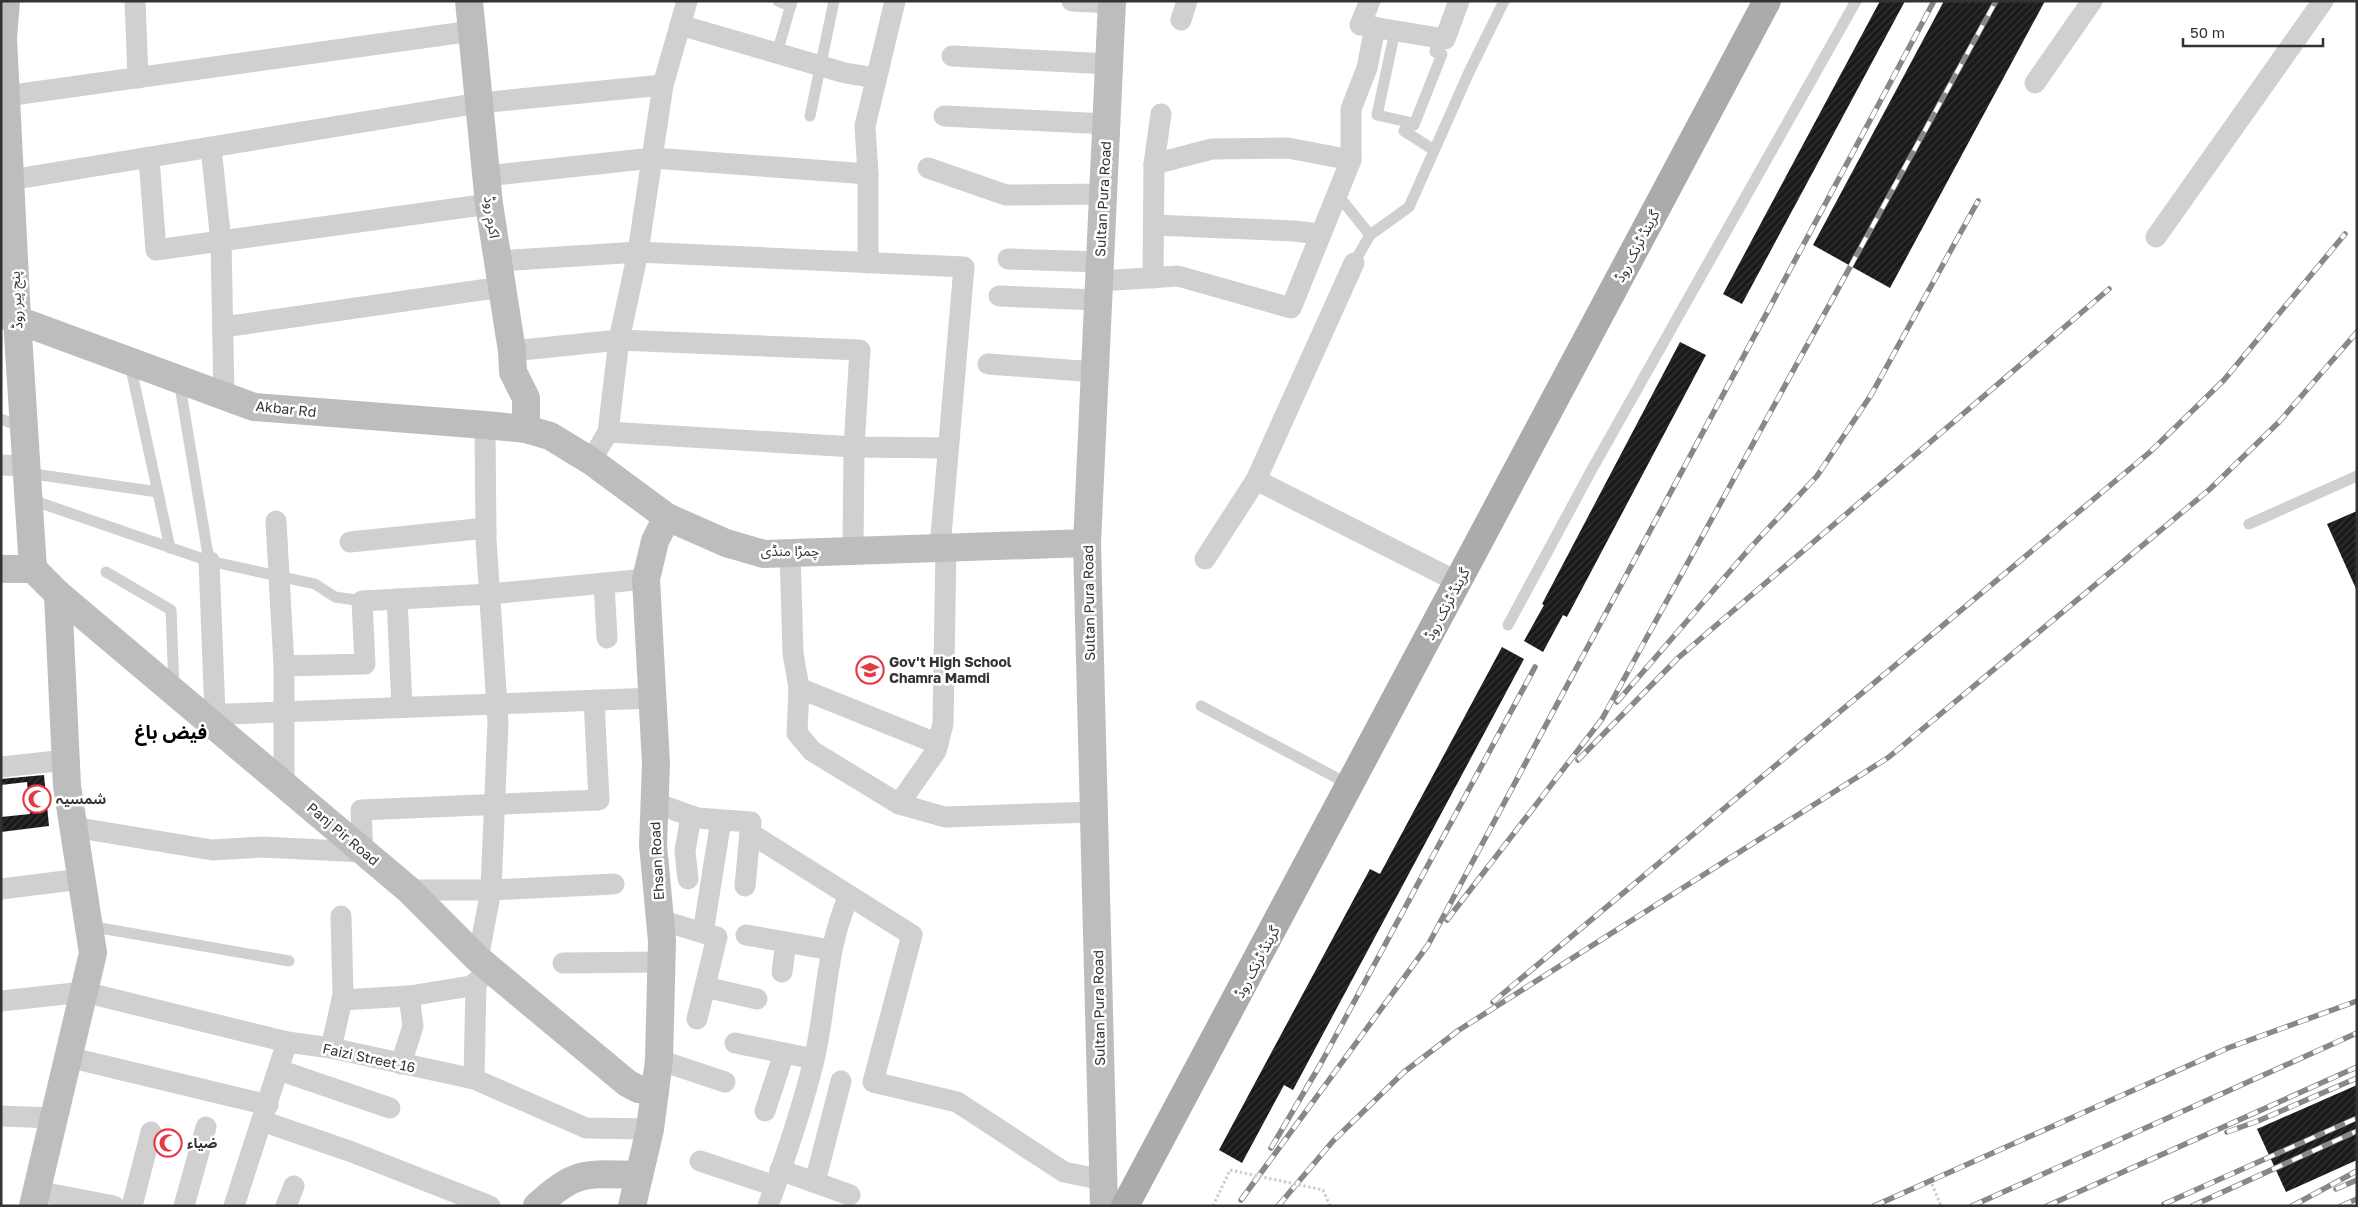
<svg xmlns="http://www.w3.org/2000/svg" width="2358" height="1207" font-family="'Golos Text','Noto Sans Arabic',sans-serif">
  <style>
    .building { fill: url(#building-hatch) }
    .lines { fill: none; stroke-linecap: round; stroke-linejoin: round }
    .path { stroke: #cdcdcd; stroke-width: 3; stroke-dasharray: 2.5 2.5; stroke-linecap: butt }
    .lane { stroke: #d0d0d0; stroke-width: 11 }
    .street { stroke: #d0d0d0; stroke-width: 21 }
    .secondary { stroke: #bdbdbd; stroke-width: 28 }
    .primary { stroke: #ababab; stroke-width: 28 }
    .rail-casing { stroke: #888; stroke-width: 5.5 }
    .rail { stroke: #fff; stroke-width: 4; stroke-dasharray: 11; stroke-linecap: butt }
    .path-bridge { stroke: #cdcdcd; stroke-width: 3; stroke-dasharray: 2.5 2.5; stroke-linecap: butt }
    .labels { text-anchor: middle; stroke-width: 5; stroke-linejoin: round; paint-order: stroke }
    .street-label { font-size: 14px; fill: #333; stroke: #fff }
    .poi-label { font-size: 14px; font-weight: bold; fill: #333; stroke: #fff; text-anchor: start }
    .district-label { font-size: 19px; font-weight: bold; fill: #000; stroke: #fff }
  </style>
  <defs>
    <pattern id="building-hatch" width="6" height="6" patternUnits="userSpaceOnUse" patternTransform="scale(1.25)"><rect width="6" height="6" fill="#1a1a1a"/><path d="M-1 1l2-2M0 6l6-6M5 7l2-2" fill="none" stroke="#333"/></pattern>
  </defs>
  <rect width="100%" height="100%" fill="#fff"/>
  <g class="building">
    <path d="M1880 1H1905L1742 304 1723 294Z"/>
    <path d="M1944 1H2045L1890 288 1813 245Z"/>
    <path d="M1680 342 1706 355 1567 617 1563 615 1543 652 1524 641 1544 605 1542 604Z"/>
    <path d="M2357 511V591L2327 524Z"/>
    <path d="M1502 647 1524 659 1293 1090 1284 1085 1242 1163 1219 1150 1370 869 1380 874Z"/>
    <path d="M44 775 49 826 1 832V817L30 814 27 782 1 785V779Z"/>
    <path d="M2357 1085V1160L2286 1192 2257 1129Z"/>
  </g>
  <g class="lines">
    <g class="path">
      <path d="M1932 1184 1941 1206"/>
      <path d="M1213 1206 1230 1170"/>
    </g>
    <g class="lane">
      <path d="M778 1 791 6"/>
      <path d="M1395 31 1377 115 1408 122 1404 131 1434 150"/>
      <path d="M777 53 792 1"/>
      <path d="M810 116 834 1"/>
      <path d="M1408 122 1414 125 1442 54 1435 52 1438 38"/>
      <path d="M1337 194 1370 235 1354 263"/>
      <path d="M1370 235 1409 207 1470 70 1504 1"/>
      <path d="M130 364 170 548"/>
      <path d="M179 380 209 561"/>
      <path d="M1 419 23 428"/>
      <path d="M27 473 158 492"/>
      <path d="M29 499 209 561 315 584 335 597 362 601"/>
      <path d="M2249 524 2357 476"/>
      <path d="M106 572 171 610 174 688"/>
      <path d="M1508 625 1591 471 1856 1"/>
      <path d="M1201 706 1350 785"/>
      <path d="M89 926 289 961"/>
    </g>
    <g class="street">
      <path d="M135 1 138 78"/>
      <path d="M1072 1 1112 3"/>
      <path d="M1370 1 1360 25 1445 39 1459 1"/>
      <path d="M1181 20 1187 1"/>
      <path d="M680 25 845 73 876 78"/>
      <path d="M952 56 1109 64"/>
      <path d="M2035 83 2092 1"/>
      <path d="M6 96 472 31"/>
      <path d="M944 116 1107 124"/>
      <path d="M211 148 221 242 224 396"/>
      <path d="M149 158 156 250 489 204"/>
      <path d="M1154 164 1212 149 1288 148 1351 160"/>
      <path d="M928 168 1006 195 1103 194"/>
      <path d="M486 176 653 158 868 174"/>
      <path d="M10 180 479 103 663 85"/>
      <path d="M1155 225 1294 231 1320 234"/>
      <path d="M2156 237 2323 1"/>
      <path d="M1008 259 1100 262"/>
      <path d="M498 261 638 252 964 267 940 547"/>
      <path d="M868 263V174L865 126 895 1"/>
      <path d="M1153 278 1154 164 1161 114"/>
      <path d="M1100 281 1178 276 1291 308 1351 160V109L1367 68 1375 27"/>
      <path d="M999 296 1098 300"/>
      <path d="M223 327 502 287"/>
      <path d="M512 351 619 340 860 350 854 447 853 550"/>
      <path d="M988 364 1095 372"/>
      <path d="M608 432 854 447 948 448"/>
      <path d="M591 461 608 432 619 340 638 252 663 85 687 1"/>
      <path d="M1 465 27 466"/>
      <path d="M1256 480 1458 582"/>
      <path d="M276 521 284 666"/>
      <path d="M350 542 486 528"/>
      <path d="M790 552 793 653 799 688 797 733 812 751 899 804 945 817 1094 812"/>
      <path d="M1205 559 1256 480 1354 263"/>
      <path d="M209 561 215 714"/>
      <path d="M604 583 607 638"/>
      <path d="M397 599 402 707"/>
      <path d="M799 688 938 744"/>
      <path d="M201 715 654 698"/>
      <path d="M1 767 66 760"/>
      <path d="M284 785V666L365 664 362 601 490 594 646 579"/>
      <path d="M655 803 697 818 751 822 745 886"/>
      <path d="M899 804 936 751 943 724 946 548"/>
      <path d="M73 827 212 850 262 847 363 852 361 810 599 800 594 700"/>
      <path d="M750 833 912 935 873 1082 957 1102 1064 1172 1103 1180"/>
      <path d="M688 879 685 851 691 816"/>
      <path d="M1 889 81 879"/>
      <path d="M409 890H491L614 884"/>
      <path d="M660 920 717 937 697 1019"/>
      <path d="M703 933 721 820"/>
      <path d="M746 935 831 950"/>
      <path d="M478 959 491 890 498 722 486 539 485 425"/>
      <path d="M563 963 661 962"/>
      <path d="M782 972 786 942"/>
      <path d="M705 987 757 999"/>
      <path d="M342 1000 409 996"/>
      <path d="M1 1001 84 992 287 1042 331 1048 474 1079 586 1128 650 1129"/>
      <path d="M735 1043 814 1059"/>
      <path d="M331 1048 343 995 341 916"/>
      <path d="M68 1057 268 1105"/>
      <path d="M659 1060 725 1082"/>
      <path d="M401 1064 413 1026 409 996 471 986 491 970"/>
      <path d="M279 1070 390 1108"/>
      <path d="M474 1079 476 983"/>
      <path d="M765 1111 784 1053"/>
      <path d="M1 1116 53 1118"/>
      <path d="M262 1121 352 1152 490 1206"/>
      <path d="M700 1161 775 1186"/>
      <path d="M780 1170 850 1195"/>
      <path d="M815 1182 841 1081"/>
      <path d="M36 1191 114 1206"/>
      <path d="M132 1206 151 1132"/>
      <path d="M184 1206 206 1127"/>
      <path d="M234 1206 287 1042"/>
      <path d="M286 1206 294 1186"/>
      <path d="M768 1206C785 1159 802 1109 814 1060 827 1005 825 949 849 896"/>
    </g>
    <g class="secondary">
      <path d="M6 1 3 38 17 319 33 569"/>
      <path d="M469 1 489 204 512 351 513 372 526 398V429"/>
      <path d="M1 314 254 407 485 425 526 429 550 436 591 461 667 517 726 543 764 554 1087 543"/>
      <path d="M1 569H33"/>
      <path d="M33 569 58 594 409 890 478 959 627 1083 638 1089 655 1091"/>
      <path d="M33 1206 93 953 67 786 58 594"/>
      <path d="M537 1206C576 1169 587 1174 639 1175"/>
      <path d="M632 1206 650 1129 659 1060 662 941 653 845 656 764 646 579 655 541 667 517"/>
      <path d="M1104 1206 1087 543 1112 1"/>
    </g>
    <path class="primary" d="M1125 1206 1767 1"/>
    <g class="rail-casing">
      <g id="rail">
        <path d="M1617 702 1750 548 1817 476 1871 395 1978 201"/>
        <path d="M1578 760 1678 658 2109 289"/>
        <path d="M1447 920 1602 719 1996 1"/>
        <path d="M1493 1002 2150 452 2224 380 2345 234"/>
        <path d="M2227 1132 2258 1121 2357 1078"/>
        <path d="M1271 1148 1320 1065 1535 667"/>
        <path d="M2336 1189 2357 1180"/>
        <path d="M1241 1200 1428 945 1934 1"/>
        <path d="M2164 1204 2357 1118"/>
        <path d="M1278 1206 1333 1141 1404 1072 1459 1030 1889 757 2210 489 2279 422 2357 332"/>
        <path d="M1874 1206 2228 1048 2357 1001"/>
        <path d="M1972 1206 2357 1033"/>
        <path d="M2047 1206 2357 1067"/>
        <path d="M2192 1206 2357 1131"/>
        <path d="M2292 1206 2357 1171"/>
        <path d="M2341 1206 2357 1199"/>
      </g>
    </g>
    <use href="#rail" class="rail"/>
    <path class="path-bridge" d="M1230 1170 1323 1190 1330 1206"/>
  </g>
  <defs>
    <g id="school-ring" transform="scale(1.4375)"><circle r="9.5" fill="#fff" stroke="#e63946" stroke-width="1.5"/><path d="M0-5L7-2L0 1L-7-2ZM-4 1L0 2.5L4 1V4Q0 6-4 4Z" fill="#e63946"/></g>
    <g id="mosque-ring" transform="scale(1.4375)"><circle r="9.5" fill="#fff" stroke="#e63946" stroke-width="1.5"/><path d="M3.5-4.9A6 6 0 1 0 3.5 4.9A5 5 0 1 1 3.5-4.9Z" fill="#e63946"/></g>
  </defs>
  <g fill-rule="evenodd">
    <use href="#school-ring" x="870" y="670"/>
    <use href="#mosque-ring" x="37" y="799"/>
    <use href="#mosque-ring" x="168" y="1143"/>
  </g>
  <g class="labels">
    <g class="street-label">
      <text transform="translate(1103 199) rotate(-87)" y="5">Sultan Pura Road</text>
      <text transform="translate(492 217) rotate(82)" y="5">اکرم روڈ</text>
      <text transform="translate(1637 246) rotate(-62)" y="5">گرینڈ ٹرنک روڈ</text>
      <text transform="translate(16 300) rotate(-93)" y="5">پنج پیر روڈ</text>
      <text transform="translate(286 409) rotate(6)" y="5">Akbar Rd</text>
      <text x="790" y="556">چمڑا منڈی</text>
      <text transform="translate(1089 603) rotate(-91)" y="5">Sultan Pura Road</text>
      <text transform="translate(1447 604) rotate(-62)" y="5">گرینڈ ٹرنک روڈ</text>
      <text transform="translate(343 834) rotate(40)" y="5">Panj Pir Road</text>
      <text transform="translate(657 861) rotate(-93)" y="5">Ehsan Road</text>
      <text transform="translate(1257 962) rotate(-62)" y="5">گرینڈ ٹرنک روڈ</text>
      <text transform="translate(1099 1008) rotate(-91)" y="5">Sultan Pura Road</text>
      <text transform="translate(369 1058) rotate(12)" y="5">Faizi Street 16</text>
    </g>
    <g class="poi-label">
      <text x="889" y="667">Gov't High School<tspan x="889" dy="16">Chamra Mamdi</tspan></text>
      <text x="56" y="804">شمسیہ</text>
      <text x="187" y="1148">ضیاء</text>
    </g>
    <g class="district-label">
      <text x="171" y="739">فیض باغ</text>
    </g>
  </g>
  <rect width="2358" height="1207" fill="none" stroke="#333333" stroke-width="5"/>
  <path d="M2183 38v8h140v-8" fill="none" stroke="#333333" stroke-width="2.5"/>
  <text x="2190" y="38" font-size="15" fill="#333333" stroke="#ffffff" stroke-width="4" paint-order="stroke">50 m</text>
</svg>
